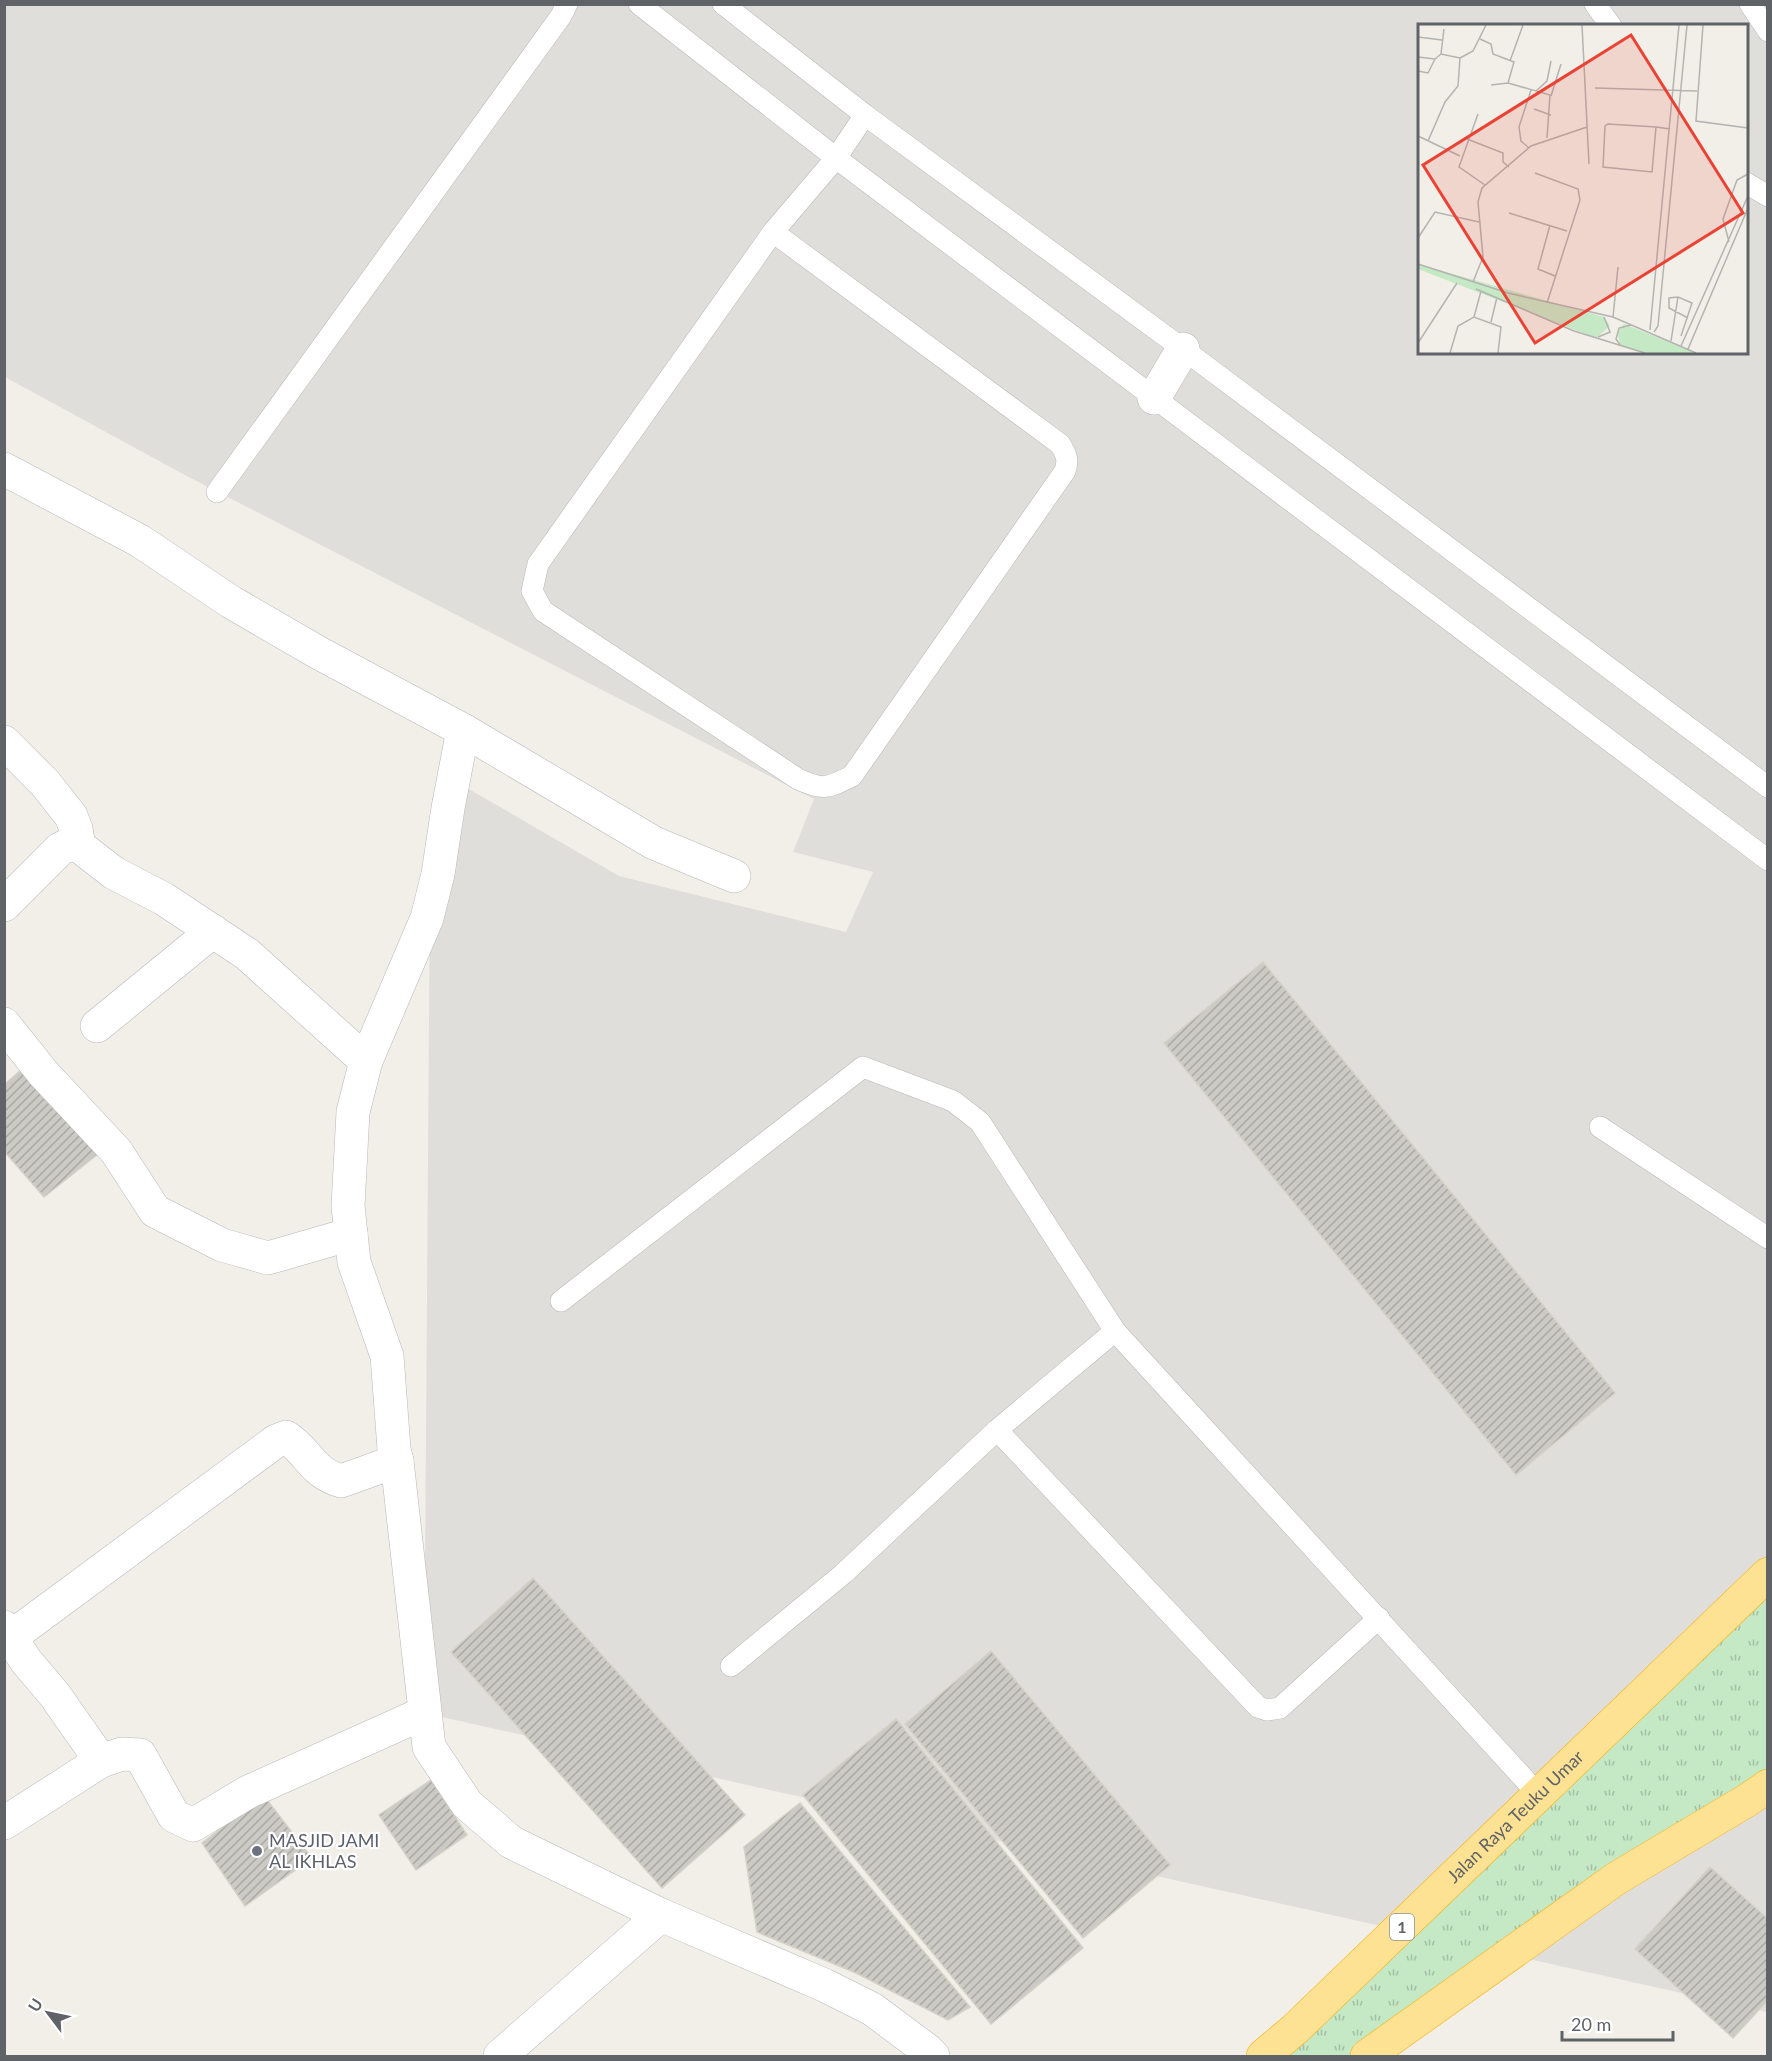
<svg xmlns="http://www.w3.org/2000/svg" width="1772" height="2061" font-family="Lato,sans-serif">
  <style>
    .industrial { fill: #e0deda; fill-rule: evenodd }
    .grass { fill: url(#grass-tufts) }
    .building { fill: url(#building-hatch); stroke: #d6d1c6; stroke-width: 1.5 }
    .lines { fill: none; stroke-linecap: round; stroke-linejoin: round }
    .lane-casing { stroke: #b5b8bc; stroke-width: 22 }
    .street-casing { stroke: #b5b8bc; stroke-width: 34 }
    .highway-casing { stroke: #f9ab00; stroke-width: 34 }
    .lane { stroke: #fff; stroke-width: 21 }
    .street { stroke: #fff; stroke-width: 33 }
    .highway { stroke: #fde293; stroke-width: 33 }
    .worship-dot { fill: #6b7280; stroke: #fff; stroke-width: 2 }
    .labels { text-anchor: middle; stroke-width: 4.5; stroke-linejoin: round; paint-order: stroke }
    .shield { fill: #fff; stroke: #8f9295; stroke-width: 1.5 }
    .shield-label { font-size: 16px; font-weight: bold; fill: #5f6368 }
    .street-label { font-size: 18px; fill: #5f6368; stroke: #fff }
    .worship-label { font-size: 18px; fill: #5b616d; stroke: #fff; text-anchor: start }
    .inset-road { fill: none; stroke: #b3b3b1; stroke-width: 1.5 }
    .view { fill: #ea4335; fill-opacity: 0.15; stroke: #ea4335; stroke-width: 3 }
    .inset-edge { fill: none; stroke: #5f6368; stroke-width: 3 }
  </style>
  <defs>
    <pattern id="grass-tufts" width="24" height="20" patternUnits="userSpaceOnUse" patternTransform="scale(1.5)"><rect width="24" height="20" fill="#c5e8c5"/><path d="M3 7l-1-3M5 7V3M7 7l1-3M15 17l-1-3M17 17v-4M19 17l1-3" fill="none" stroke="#a3c0a4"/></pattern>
    <pattern id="building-hatch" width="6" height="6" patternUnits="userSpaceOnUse" patternTransform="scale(1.5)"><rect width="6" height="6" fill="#cccac5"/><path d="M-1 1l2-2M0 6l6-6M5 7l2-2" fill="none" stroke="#a9a8a4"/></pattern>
  </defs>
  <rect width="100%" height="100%" fill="#f1efe8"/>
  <path class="industrial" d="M4 5H1767V2012L424 1713 430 882 455 781 619 876 846 932 873 872 793 852 814 799 181 473 5 377ZM1420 26H1746V352H1420Z"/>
  <path class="grass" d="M1767 1574V1786L1367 2056H1263Z"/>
  <g class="building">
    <path d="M1263 962 1615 1393 1516 1475 1164 1043Z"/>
    <path d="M30 1062 108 1146 44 1197 4 1151V1085Z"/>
    <path d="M533 1578 745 1815 662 1888 451 1652Z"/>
    <path d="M991 1651 1170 1865 1083 1938 905 1724Z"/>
    <path d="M896 1719 1083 1948 991 2024 803 1795Z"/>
    <path d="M431 1780 467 1835 416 1870 379 1815Z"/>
    <path d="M264 1796 312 1858 245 1906 202 1843Z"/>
    <path d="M800 1803 970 2007 948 2020 856 1973 757 1932 744 1847Z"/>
    <path d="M1710 1867 1768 1919V2000L1733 2038 1635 1949Z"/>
  </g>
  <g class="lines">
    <g class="lane-casing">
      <g id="lane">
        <path d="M639 4 836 158 1768 860"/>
        <path d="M723 4 865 115 1183 349 1768 787"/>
        <path d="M1595 4 1611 26"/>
        <path d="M1750 4 1768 31"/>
        <path d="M1746 183 1768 196"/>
        <path d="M773 232 1060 444C1066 454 1069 459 1065 471L852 776C827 788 824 791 798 779L543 611 532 591 538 564 773 232 836 158 865 115"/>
        <path d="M217 492 561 16 567 4"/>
        <path d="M1600 1127 1768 1238"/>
        <path d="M561 1301 863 1067 953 1101 980 1122 1115 1331 1538 1794"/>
        <path d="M997 1430 1258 1707 1267 1710 1280 1708 1379 1618"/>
        <path d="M731 1666 843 1574 997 1430 1115 1331"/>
      </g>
    </g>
    <g class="street-casing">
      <g id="street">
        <path d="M1154 398 1183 349"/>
        <path d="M4 469 140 541 231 602 319 653 463 730 654 843 734 876"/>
        <path d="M463 730 448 808 438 874 427 918 366 1061 353 1112 348 1206 354 1262 387 1356 394 1449 397 1461 429 1747 467 1804 511 1842 661 1915 824 1985 872 2009 927 2050 933 2056"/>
        <path d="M4 742 45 783 71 816 76 829 79 846"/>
        <path d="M4 905 60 849 68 845 79 846 114 873 164 899 247 954 366 1061"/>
        <path d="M4 1024 43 1073 116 1151 155 1211 222 1245 268 1258 351 1234"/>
        <path d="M97 1026 213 931"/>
        <path d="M4 1627 26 1661 54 1694 101 1761 122 1754 140 1755 174 1816 193 1825 248 1792 424 1713"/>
        <path d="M11 1637 276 1441 286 1437C309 1452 311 1472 341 1481L397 1461"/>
        <path d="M4 1823 101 1761"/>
        <path d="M500 2056 661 1915"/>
      </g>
    </g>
    <g class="highway-casing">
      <g id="highway">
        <path id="s1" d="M1263 2056 1295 2029 1768 1574"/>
        <path d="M1367 2056 1617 1878 1746 1801 1768 1786"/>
      </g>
    </g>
    <use href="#lane" class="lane"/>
    <use href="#street" class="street"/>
    <use href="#highway" class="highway"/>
  </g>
  <circle class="worship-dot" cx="257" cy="1851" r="6"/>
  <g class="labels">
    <rect class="shield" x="1390" y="1914" width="24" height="26" rx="4.5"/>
    <g class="shield-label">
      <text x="1402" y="1933">1</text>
    </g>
    <g class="street-label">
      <text dy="6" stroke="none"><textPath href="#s1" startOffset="348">Jalan Raya Teuku Umar</textPath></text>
    </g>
    <g class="worship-label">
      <text x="269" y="1847">MASJID JAMI<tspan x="269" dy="21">AL IKHLAS</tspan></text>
    </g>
  </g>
  <g transform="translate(1418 24)">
    <rect width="330" height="330" fill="#f1efe8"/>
    <path d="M0 240 186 293 192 302 178 314 0 245ZM206 300 278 329H227L203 322 199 309Z" fill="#c5e8c5"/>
    <path class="inset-road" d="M164 1 171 140M285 1 278 97 330 104M0 13 24 16M62 15 73 20 75 30 96 38 90 59M23 30 26 5M0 33 17 35 23 30 42 34M92 37 105 1M0 47 10 49 17 35M73 61 90 59 132 71 129 114M177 64 279 67M118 67 129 57 133 37M133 72 143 40M116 85 133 91M60 90 41 143 67 161M238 103 234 148 185 143 187 102 190 100 238 103 252 105M0 112 42 132M49 115 85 129V138L91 143M10 117 27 78 40 62 42 34 55 27 68 1M111 124 103 117 101 103 113 66M117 149 160 165 162 176 129 279M91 189 149 207M132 201 120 245 137 252M0 214 17 188 61 198M311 218 305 195 319 156 330 150M0 240 90 269 195 293 278 329M55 258 65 233 60 178 64 164 113 122 169 103M58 265 156 307 227 329M260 273 251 274V284L270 294M56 293 63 267M195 293 200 243M73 298 79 273M232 306 261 1M236 308 240 302 269 1M180 313 192 308 186 293M253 317 260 273 274 279 263 312M0 319 39 259M203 322 198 315 201 304 213 301M263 322 330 172M270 325 330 184M32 329 40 302 56 293 83 303 80 329"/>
    <path class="view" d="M213 11 325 189 117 319 5 141Z"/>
    <rect width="330" height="330" class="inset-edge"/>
  </g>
  <rect width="1772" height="2061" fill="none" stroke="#5f6368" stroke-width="12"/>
  <g transform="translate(48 2013) rotate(302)" stroke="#ffffff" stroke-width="4.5" paint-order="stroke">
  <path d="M0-4.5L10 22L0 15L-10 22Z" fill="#5f6368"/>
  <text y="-9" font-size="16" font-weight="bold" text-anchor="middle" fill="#5f6368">U</text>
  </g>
  <path d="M1562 2031v9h111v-9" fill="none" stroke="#5f6368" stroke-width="3"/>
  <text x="1571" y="2031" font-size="18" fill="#5f6368" stroke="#ffffff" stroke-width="4.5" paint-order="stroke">20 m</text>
</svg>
